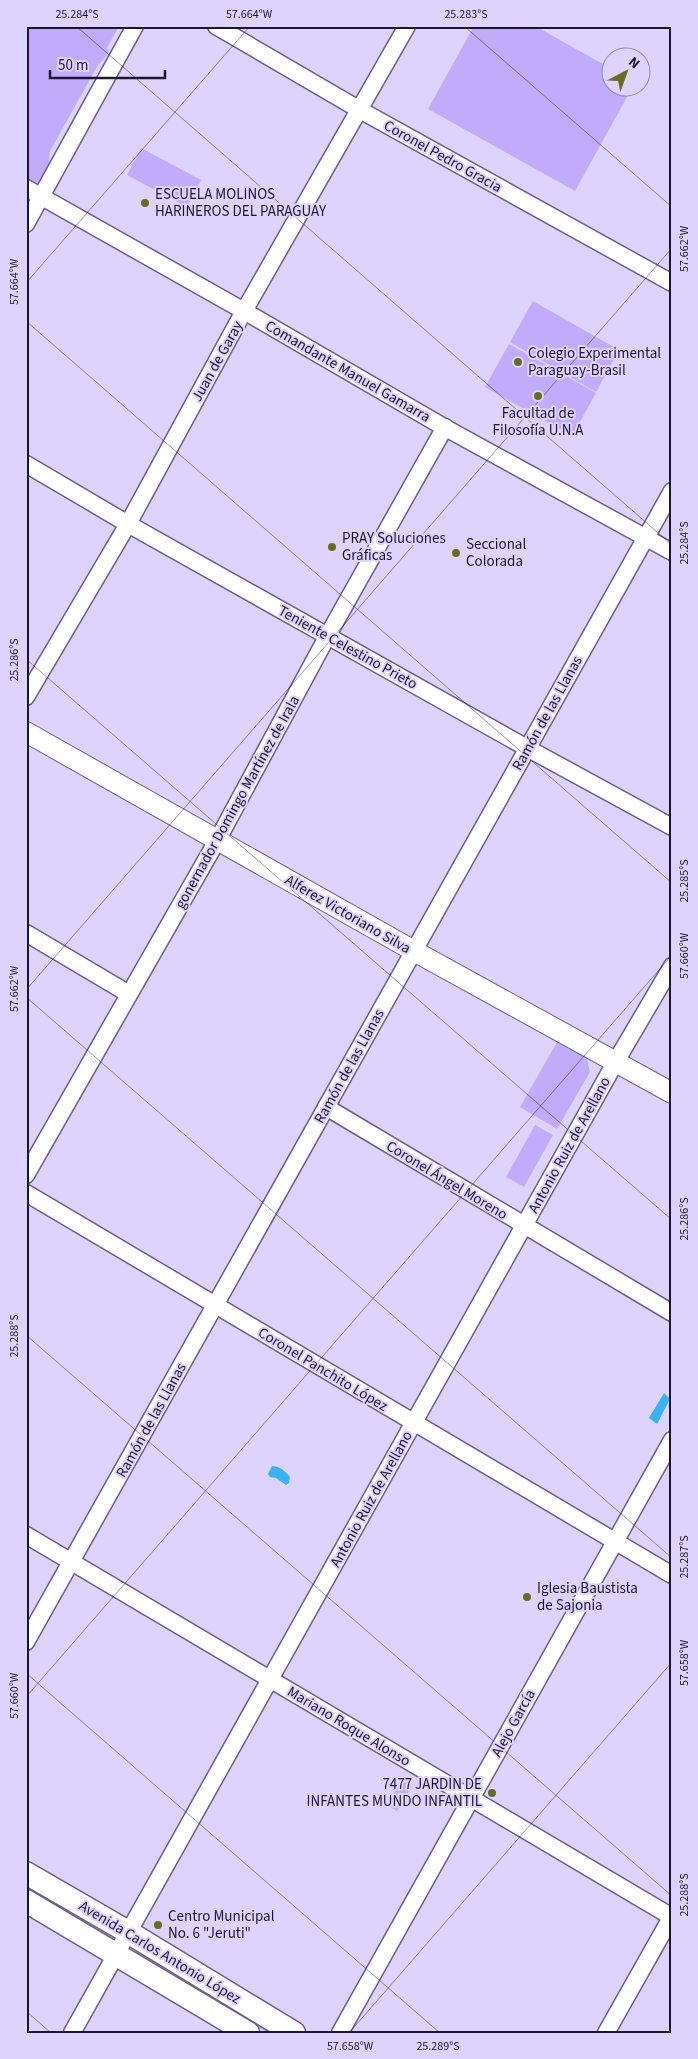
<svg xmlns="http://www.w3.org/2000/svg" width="698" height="2059" font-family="'Source Sans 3',sans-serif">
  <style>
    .green { fill: #c2abfb }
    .water { fill: #37b4f5 }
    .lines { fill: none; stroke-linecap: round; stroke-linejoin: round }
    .minor-casing { stroke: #6b5e8d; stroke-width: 19 }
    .tertiary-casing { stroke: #6b5e8d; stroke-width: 22 }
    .secondary-casing { stroke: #6b5e8d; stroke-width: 25 }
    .minor { stroke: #fff; stroke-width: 16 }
    .tertiary { stroke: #fff; stroke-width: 20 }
    .secondary { stroke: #fff; stroke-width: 22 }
    .ticks { fill: none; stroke: #1c1629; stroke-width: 1; stroke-opacity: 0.45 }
    .poi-dot { fill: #646f18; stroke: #ded3ff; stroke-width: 2 }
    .labels { text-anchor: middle; stroke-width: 4; stroke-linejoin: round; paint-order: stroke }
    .street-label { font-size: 15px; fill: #1c1629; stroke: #ded3ff }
    .poi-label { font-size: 15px; fill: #1c1629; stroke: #ded3ff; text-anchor: start }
    .neatline { fill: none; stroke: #1c1629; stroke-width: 2 }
    .ticks-label { font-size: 12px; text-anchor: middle; fill: #1c1629 }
  </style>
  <rect width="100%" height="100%" fill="#ded3ff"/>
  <g class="green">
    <path d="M26 26H119L107 48 109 53 98 65 50 151 49 161 52 168 38 187 26 184Z"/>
    <path d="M474 26H535L610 68V88H632L575 191 428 109Z"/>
    <path d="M141 148 201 180 187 207 127 175Z"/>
    <path d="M533 301 619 350 596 392 510 342Z"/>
    <path d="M509 344 596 393 572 436 485 387Z"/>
    <path d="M557 1042 587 1059 590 1072 557 1129 520 1107Z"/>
    <path d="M535 1125 553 1135 524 1187 506 1177Z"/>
    <path d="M401 1780 412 1786 397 1811 387 1805Z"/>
    <path d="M26 1882 112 1935 111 1937H107L26 1889Z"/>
    <path d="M136 1950 282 2033H268L138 1955Z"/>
  </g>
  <g class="water">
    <path d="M664 1393 670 1399 657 1424 649 1418Z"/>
    <path d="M272 1466C280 1466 285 1471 290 1477L289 1483 286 1485 276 1478 270 1477 268 1474Z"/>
  </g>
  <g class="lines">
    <g class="minor-casing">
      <g id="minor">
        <path d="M216 26 360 110 672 283"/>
        <path d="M26 188 244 311 442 426 672 552"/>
        <path d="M26 224 135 26"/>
        <path d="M26 464 128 524 527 748 672 827"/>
        <path d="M26 697 128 524 244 311 407 26"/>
        <path d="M26 933 129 994"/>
        <path d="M326 1107 672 1313"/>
        <path d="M26 1175 218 839 328 635 445 427"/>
        <path d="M26 1193 672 1575"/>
        <path d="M26 1535 672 1917"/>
        <path d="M26 1642 672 491"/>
        <path d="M72 2033 615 1063 672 966"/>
        <path d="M340 2033 672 1440"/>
        <path d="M606 2033 672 1916"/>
      </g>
    </g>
    <g class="tertiary-casing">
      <path id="tertiary" d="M26 732 414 951 672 1093"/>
    </g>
    <g class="secondary-casing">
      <g id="secondary">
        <path d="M26 1873 128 1932 294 2033"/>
        <path d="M26 1901 248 2033"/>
      </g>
    </g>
    <use href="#minor" class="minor"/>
    <use href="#tertiary" class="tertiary"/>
    <use href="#secondary" class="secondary"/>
  </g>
  <path class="ticks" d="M76 26 672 545M464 26 672 207M26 283 250 26M26 321 672 883M26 659 672 1220M26 990 672 248M26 997 672 1558M26 1335 672 1896M26 1673 440 2033M26 1697 672 955M26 2011 51 2033M349 2033 672 1662"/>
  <g class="poi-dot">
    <circle cx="145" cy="203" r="5"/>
    <circle cx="518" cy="362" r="5"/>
    <circle cx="538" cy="396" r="5"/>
    <circle cx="332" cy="547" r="5"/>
    <circle cx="456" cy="553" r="5"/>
    <circle cx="527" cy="1597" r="5"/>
    <circle cx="492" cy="1793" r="5"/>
    <circle cx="158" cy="1925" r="5"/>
  </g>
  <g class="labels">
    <g class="street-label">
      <text transform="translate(443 156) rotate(29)" y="5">Coronel Pedro Gracia</text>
      <text transform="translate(217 361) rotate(-61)" y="5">Juan de Garay</text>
      <text transform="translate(348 371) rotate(30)" y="5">Comandante Manuel Gamarra</text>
      <text transform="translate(348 647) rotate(29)" y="5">Teniente Celestino Prieto</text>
      <text transform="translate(547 713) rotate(-61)" y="5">Ramón de las Llanas</text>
      <text transform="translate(237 802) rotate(-61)" y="5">gonernador Domingo Martínez de Irala</text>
      <text transform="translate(348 914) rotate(30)" y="5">Alferez Victoriano Silva</text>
      <text transform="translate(349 1066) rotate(-61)" y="5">Ramón de las Llanas</text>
      <text transform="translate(569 1145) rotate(-61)" y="5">Antonio Ruiz de Arellano</text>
      <text transform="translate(447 1180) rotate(31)" y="5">Coronel Ángel Moreno</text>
      <text transform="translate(323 1369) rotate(31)" y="5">Coronel Panchito López</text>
      <text transform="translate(151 1420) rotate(-61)" y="5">Ramón de las Llanas</text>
      <text transform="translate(371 1499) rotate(-61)" y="5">Antonio Ruiz de Arellano</text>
      <text transform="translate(513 1723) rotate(-61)" y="5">Alejo García</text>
      <text transform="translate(349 1726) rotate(31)" y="5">Mariano Roque Alonso</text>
      <text transform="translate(160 1952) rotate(31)" y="5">Avenida Carlos Antonio López</text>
    </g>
    <g class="poi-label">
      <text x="155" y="199">ESCUELA MOLINOS<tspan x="155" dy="17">HARINEROS DEL PARAGUAY</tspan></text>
      <text x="528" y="358">Colegio Experimental<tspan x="528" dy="17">Paraguay-Brasil</tspan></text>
      <text x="538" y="418" text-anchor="middle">Facultad de<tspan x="538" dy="17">Filosofía U.N.A</tspan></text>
      <text x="342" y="543">PRAY Soluciones<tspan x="342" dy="17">Gráficas</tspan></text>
      <text x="466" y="549">Seccional<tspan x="466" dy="17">Colorada</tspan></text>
      <text x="537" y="1593">Iglesia Baustista<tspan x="537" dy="17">de Sajonia</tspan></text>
      <text x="482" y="1789" text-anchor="end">7477 JARDIN DE<tspan x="482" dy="17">INFANTES MUNDO INFANTIL</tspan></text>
      <text x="168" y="1921">Centro Municipal<tspan x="168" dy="17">No. 6 "Jeruti"</tspan></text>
    </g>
  </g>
  <rect width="698" height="2059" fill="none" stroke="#ded3ff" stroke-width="55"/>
  <g transform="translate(626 72) rotate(41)"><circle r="24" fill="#ded3ff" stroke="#9087a9"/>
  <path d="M0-4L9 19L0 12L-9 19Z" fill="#646f18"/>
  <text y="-8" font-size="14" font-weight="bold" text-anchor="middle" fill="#1c1629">N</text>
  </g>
  <path d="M50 70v8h115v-8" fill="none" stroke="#1c1629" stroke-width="2.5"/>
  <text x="58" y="70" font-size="15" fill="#1c1629" stroke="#ded3ff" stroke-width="4" paint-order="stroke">50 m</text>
  <rect x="28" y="28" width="642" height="2004" class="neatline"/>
  <g class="ticks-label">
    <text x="77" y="18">25.284°S</text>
    <text x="249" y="18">57.664°W</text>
    <text x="466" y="18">25.283°S</text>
    <text transform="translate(684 249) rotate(-90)" y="4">57.662°W</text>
    <text transform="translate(14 282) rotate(-90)" y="4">57.664°W</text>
    <text transform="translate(684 543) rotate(-90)" y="4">25.284°S</text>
    <text transform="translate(14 660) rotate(-90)" y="4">25.286°S</text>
    <text transform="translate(684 881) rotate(-90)" y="4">25.285°S</text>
    <text transform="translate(684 956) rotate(-90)" y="4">57.660°W</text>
    <text transform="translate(14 989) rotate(-90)" y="4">57.662°W</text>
    <text transform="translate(684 1219) rotate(-90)" y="4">25.286°S</text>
    <text transform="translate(14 1336) rotate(-90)" y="4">25.288°S</text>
    <text transform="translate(684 1557) rotate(-90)" y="4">25.287°S</text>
    <text transform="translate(684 1663) rotate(-90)" y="4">57.658°W</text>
    <text transform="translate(14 1696) rotate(-90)" y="4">57.660°W</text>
    <text transform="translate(684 1895) rotate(-90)" y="4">25.288°S</text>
    <text x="350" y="2050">57.658°W</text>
    <text x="438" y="2050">25.289°S</text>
  </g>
</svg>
